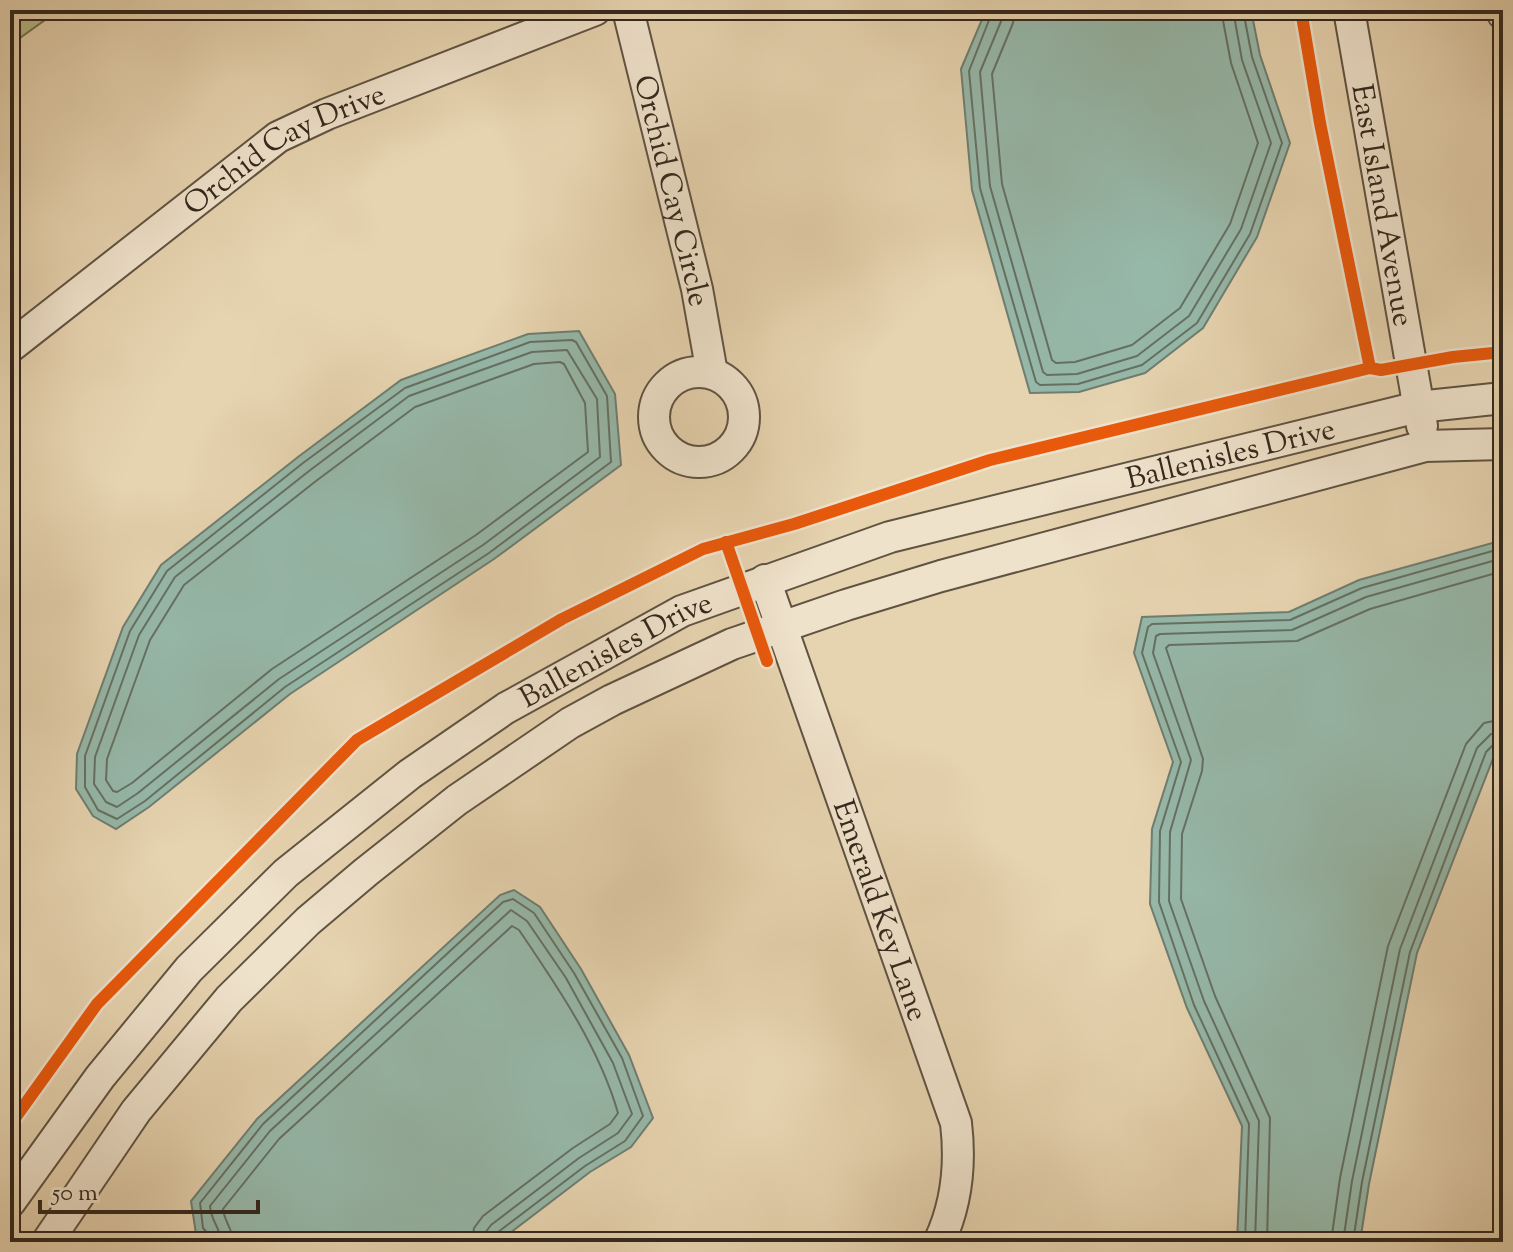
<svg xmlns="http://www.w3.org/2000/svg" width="1513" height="1252" font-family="'Sorts Mill Goudy',serif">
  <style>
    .green { fill: #b8bb88; stroke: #767252; stroke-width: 2 }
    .water { fill: #96b8a9; stroke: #6e7e71; stroke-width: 2 }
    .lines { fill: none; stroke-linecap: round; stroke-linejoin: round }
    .shore { stroke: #647063; stroke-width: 2 }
    .minor-casing { stroke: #605342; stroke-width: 34 }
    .minor { stroke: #efe2cb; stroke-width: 30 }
    .cycleway-casing { stroke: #efe2cb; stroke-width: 17 }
    .cycleway { stroke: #e8590c; stroke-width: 12 }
    .labels { text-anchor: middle; stroke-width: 8; stroke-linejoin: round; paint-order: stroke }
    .street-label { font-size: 30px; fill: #33281d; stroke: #efe2cb }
  </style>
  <rect width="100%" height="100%" fill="#e6d3af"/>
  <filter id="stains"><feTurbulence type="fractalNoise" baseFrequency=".0025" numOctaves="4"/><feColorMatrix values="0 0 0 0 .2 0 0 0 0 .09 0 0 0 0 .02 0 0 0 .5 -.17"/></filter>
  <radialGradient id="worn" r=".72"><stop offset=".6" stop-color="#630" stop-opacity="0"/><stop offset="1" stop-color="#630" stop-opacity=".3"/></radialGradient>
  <path class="green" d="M10 10H59L10 45Z"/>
  <g class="water">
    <path d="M986 10H1251L1260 55 1290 143 1257 237 1203 328 1145 373 1079 392 1030 393 972 190 961 69Z"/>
    <path d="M579 331 615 394 621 465 494 559 290 694 149 807 116 829 93 816 76 789 77 754 123 627 161 565 298 457 401 380 528 334Z"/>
    <path d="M1503 540V746L1494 756 1417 953 1369 1184 1360 1242H1237L1242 1126 1187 1008 1150 904 1152 829 1173 762 1134 653 1142 617 1289 612 1359 580Z"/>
    <path d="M514 890 540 907 581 969 629 1055 653 1118 631 1147 590 1172 498 1242H207L196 1234 191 1201 257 1119 500 895Z"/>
  </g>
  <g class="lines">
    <g class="shore">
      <path d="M993 10 969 71 980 188 1036 382 1040 385 1078 384 1142 365 1197 323 1250 234 1282 143 1252 57 1243 10"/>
      <path d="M1003 10 1002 19 980 72 990 186 1043 372 1047 375 1077 374 1137 356 1189 316 1241 229 1271 143 1242 60 1233 10"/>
      <path d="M1015 10 1013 23 992 74 1002 184 1052 360 1056 363 1075 362 1132 345 1180 308 1230 224 1258 143 1231 63 1221 10"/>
      <path d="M572 340 576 342 607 396 611 462 489 553 285 687 145 801 117 819 98 810 85 787V756L130 631 167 571 303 463 405 388 530 342Z"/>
      <path d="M567 350 597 399 600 457 483 545 279 679 138 793 117 807 106 802 94 784 95 757 139 635 175 577 309 471 409 396 532 352Z"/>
      <path d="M560 362 564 364 585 403 588 452 476 535 272 669 132 783 117 792 113 791 106 780 107 759 150 640 184 585 316 481 415 407 534 364Z"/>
      <path d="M211 1242 210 1236 203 1228 200 1203 263 1124 503 902 513 899 534 913 574 973 622 1058 643 1116 625 1141 585 1166 498 1232 494 1242"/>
      <path d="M221 1242C221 1228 211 1222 210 1206L270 1131 511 910 527 921 566 978 613 1063 632 1114 618 1133 579 1158 491 1225 485 1233 484 1242"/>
      <path d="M233 1242C233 1229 224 1221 223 1209L279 1139 512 926 519 930C557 986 599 1047 618 1113L610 1124 573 1148 483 1216 474 1228 472 1242"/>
      <path d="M1245 1242 1249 1124 1194 1005 1159 902 1160 831 1181 762 1142 653 1148 627 1152 624 1290 620 1362 588 1503 548"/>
      <path d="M1255 1242 1259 1121 1204 1001 1169 901 1170 832 1191 760 1153 653 1156 636 1160 634 1292 630 1366 597 1503 558"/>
      <path d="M1267 1242 1270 1118 1215 996 1181 899 1182 834 1202 771 1203 759 1166 648 1169 645 1297 641 1370 609 1503 571"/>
      <path d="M1331 1242 1340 1178 1388 946 1466 744 1484 723 1503 719"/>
      <path d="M1343 1242 1352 1181 1400 949 1477 748 1491 734 1503 731"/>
      <path d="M1353 1242 1362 1182 1410 952 1486 752 1495 743 1503 741"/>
    </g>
    <g class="minor-casing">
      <g id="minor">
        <path id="s1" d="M628 10 697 289 712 373"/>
        <path id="s2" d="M1349 10 1422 426"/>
        <path d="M1502 10 1503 14"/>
        <path id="s3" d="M10 347 278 137 327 114 595 10"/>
        <circle cx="699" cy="417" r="45"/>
        <path id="s4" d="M765 580 956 1123C961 1165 957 1204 939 1242"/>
        <path id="s5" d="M10 1202 100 1077 189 969 286 873 410 774 506 708 682 611 890 537 1418 407 1503 398"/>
        <path d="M47 1242 136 1111 229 999 308 921 366 872 457 800 570 723 612 700 732 644 846 605 941 576 1425 446 1503 444"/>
      </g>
    </g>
    <use href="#minor" class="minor"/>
    <g class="cycleway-casing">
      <g id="cycleway">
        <path d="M1301 10 1320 123 1370 368 1381 370 1453 357 1503 352"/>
        <path d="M726 542 767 661"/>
        <path d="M10 1125 97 1004 357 740 562 619 703 549 794 524 990 460 1370 368"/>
      </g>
    </g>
    <use href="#cycleway" class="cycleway"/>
  </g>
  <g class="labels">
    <g class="street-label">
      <text dy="10" stroke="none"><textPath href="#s3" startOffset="340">Orchid Cay Drive</textPath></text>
      <text dy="10" stroke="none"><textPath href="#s1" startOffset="186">Orchid Cay Circle</textPath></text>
      <text dy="10" stroke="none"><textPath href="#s2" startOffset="198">East Island Avenue</textPath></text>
      <text dy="10" stroke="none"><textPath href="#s5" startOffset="1478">Ballenisles Drive</textPath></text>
      <text dy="10" stroke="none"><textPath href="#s5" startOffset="830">Ballenisles Drive</textPath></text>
      <text dy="10" stroke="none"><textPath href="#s4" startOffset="350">Emerald Key Lane</textPath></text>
    </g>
  </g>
  <rect width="1513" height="1252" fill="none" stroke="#e6d3af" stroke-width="40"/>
  <rect x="12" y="12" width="1489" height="1228" fill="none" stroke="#33281d" stroke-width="4"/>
  <rect x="20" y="20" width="1473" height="1212" fill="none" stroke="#33281d" stroke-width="2"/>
  <path d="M40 1200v12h218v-12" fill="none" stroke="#33281d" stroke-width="4"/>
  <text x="52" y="1200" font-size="24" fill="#33281d" stroke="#efe2cb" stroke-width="6" paint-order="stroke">50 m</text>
  <rect width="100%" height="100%" filter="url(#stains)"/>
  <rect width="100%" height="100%" fill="url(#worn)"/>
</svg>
